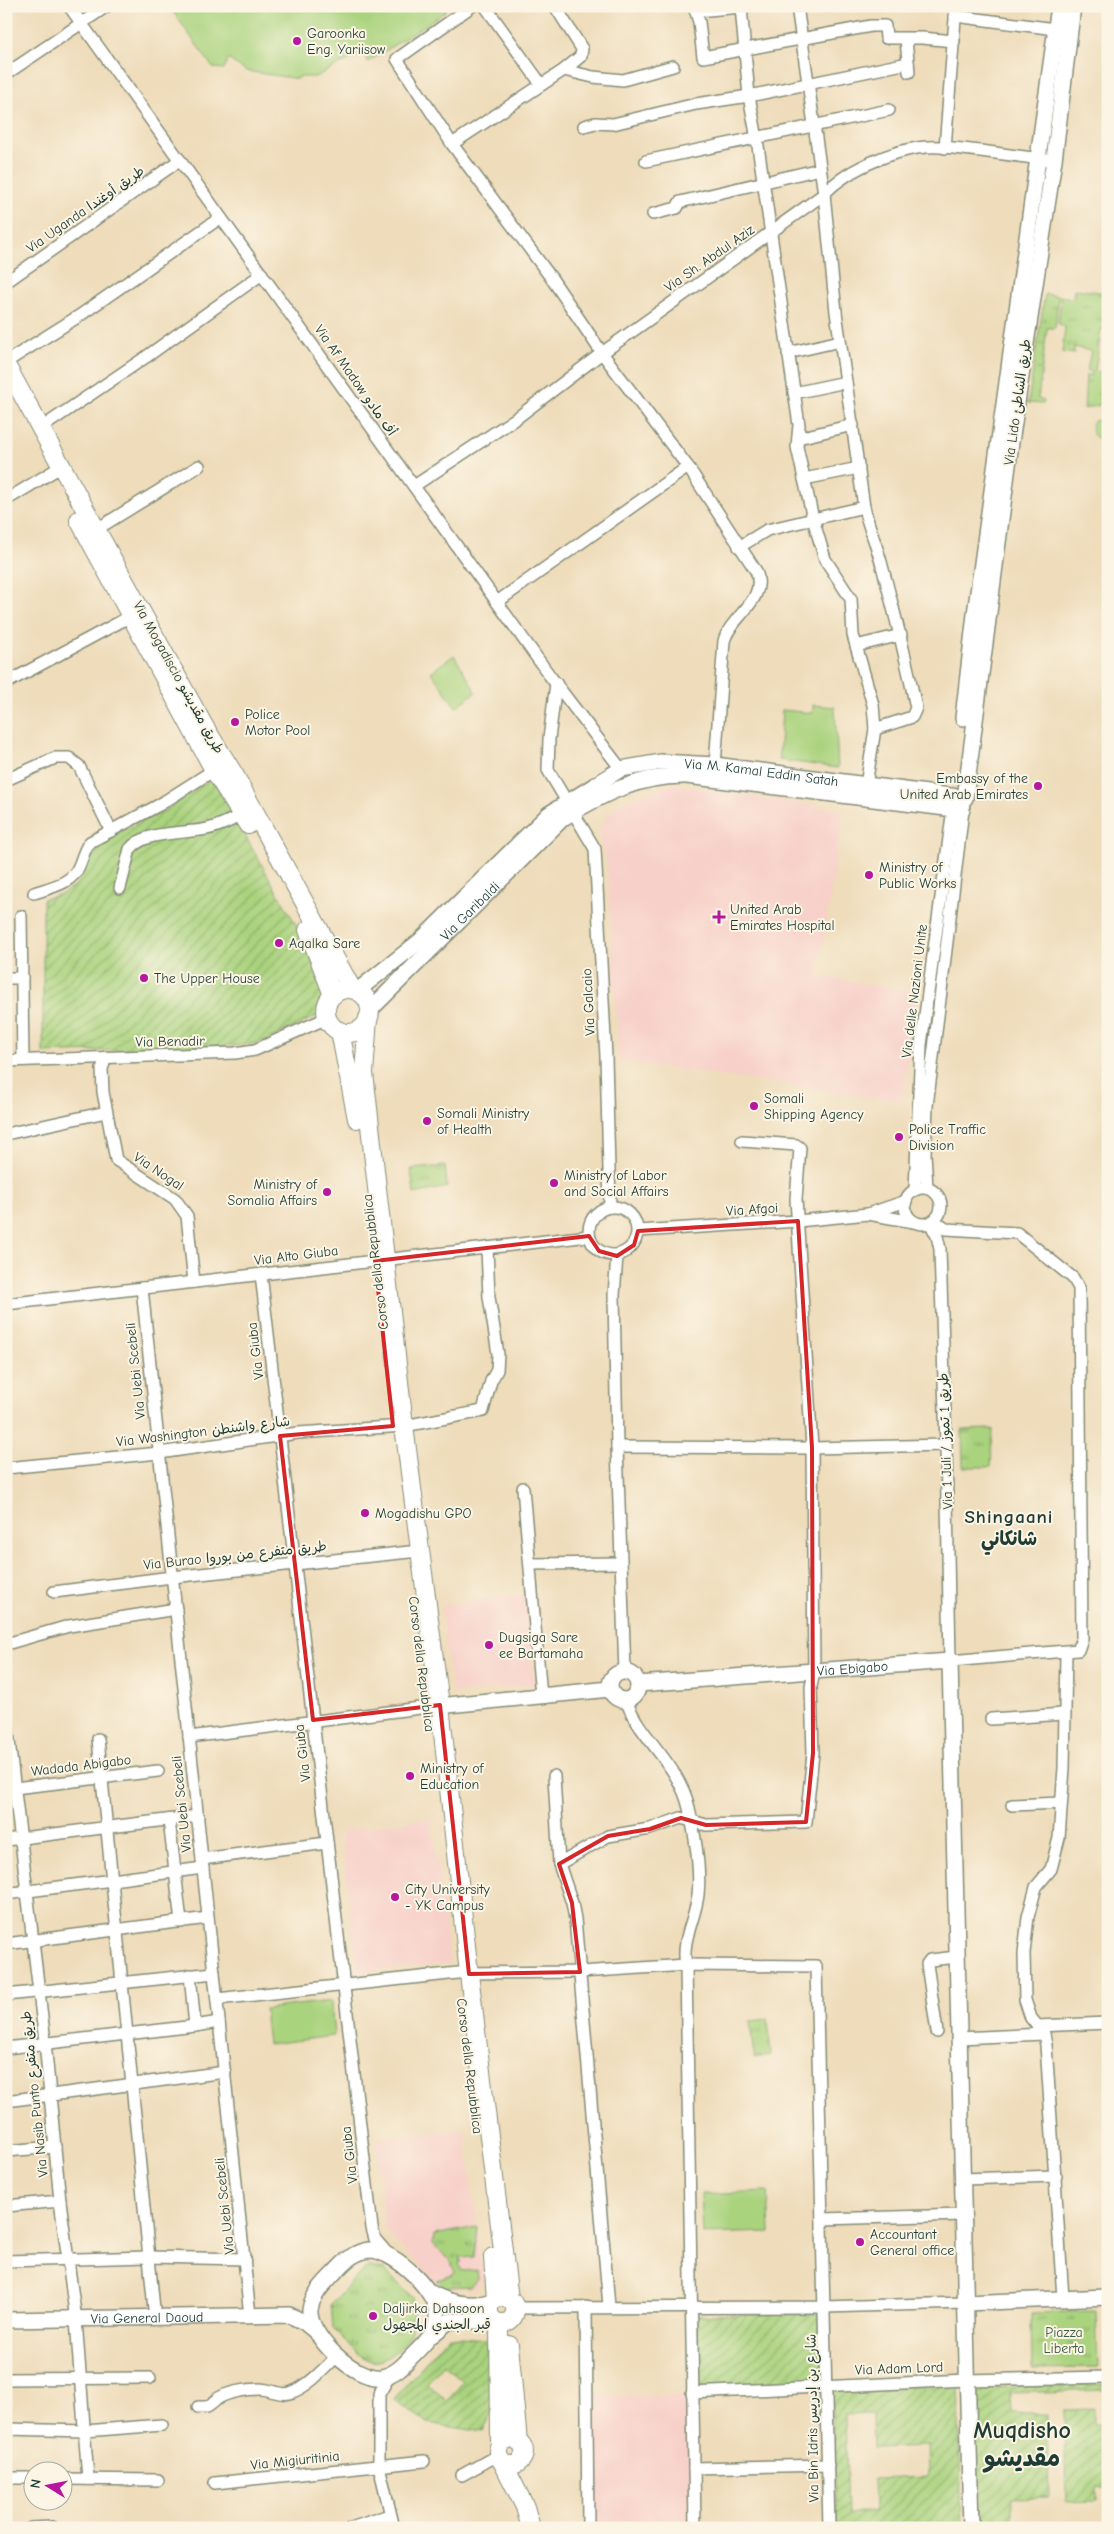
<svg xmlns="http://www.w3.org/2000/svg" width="1114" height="2534" font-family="'Comic Neue','Playpen Sans Arabic',sans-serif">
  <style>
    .built { fill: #f7d0c9 }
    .grass { fill: url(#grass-tufts); stroke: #648859 }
    .garden { fill: url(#garden-furrows); stroke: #648859; fill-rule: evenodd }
    .pitch { fill: #aad37e; stroke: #648859 }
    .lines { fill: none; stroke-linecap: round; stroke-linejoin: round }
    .minor-casing { stroke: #868c77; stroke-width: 14 }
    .major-casing { stroke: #868c77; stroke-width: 18 }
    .highway-casing { stroke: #868c77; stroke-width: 20 }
    .minor { stroke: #fff; stroke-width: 11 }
    .major { stroke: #fff; stroke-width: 15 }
    .highway { stroke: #fff; stroke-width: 18 }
    .marked { fill: none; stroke: #d62828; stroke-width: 4; stroke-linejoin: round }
    .poi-dot { fill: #b5179e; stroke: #fcf5e5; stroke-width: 2 }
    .labels { text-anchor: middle; stroke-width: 4; stroke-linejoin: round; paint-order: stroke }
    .poi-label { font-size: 14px; fill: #1f3d34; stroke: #fcf5e5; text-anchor: start }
    .street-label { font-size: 14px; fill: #1f3d34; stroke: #fcf5e5 }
    .park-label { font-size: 14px; fill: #3b5b43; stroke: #fcf5e5 }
    .district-label { font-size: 19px; font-weight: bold; letter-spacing: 1px; fill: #1f3d34; stroke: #fcf5e5 }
    .town-label { font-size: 24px; font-weight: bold; fill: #1f3d34; stroke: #fcf5e5 }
  </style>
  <defs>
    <pattern id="grass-tufts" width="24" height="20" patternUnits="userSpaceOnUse" patternTransform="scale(1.25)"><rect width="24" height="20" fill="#aad37e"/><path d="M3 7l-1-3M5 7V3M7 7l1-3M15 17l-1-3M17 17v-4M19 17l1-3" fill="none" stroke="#8aac68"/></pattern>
    <pattern id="garden-furrows" width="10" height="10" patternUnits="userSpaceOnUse" patternTransform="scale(1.25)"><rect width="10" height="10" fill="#aad37e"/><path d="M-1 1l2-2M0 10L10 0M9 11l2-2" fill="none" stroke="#8aac68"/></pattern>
  </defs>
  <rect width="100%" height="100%" fill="#fcf5e5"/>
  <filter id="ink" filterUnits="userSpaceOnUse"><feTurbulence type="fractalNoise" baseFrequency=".02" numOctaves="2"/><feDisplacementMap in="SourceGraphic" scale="10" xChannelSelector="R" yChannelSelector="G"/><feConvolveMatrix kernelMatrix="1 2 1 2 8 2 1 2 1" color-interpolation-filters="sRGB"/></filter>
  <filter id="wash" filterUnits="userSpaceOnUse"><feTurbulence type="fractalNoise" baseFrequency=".0096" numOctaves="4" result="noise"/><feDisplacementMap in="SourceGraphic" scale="20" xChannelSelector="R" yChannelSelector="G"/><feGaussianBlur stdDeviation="1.12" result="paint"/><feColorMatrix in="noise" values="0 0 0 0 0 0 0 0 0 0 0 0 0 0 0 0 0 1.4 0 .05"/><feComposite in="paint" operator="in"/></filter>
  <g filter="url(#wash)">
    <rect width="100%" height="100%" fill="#eedcba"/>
    <g class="built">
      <path d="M671 784 843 810 818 976 917 992 902 1101 619 1061 607 858 601 848 600 830 607 815 623 802Z"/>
      <path d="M526 1593 534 1684 452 1693 441 1606Z"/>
      <path d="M431 1818 450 1963 357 1973 341 1831Z"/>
      <path d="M464 2130 483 2278 475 2288 443 2289 385 2230 376 2139Z"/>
      <path d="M594 2396H688L693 2528H595Z"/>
    </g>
    <g class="grass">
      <path d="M1074 289 1108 293V329H1101L1095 371 1101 372V376H1104L1100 405 1084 409 1086 375 1091 376 1092 372 1087 370 1091 351 1074 347V354L1062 352 1065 327 1058 323 1061 299H1058L1055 328H1047L1038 399 1044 401 1043 404 1028 403 1045 294 1073 298Z"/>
      <path d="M1103 418 1108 419V438C1096 442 1089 434 1093 422Z"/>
      <path d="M445 1166 447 1187 414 1194 411 1169Z"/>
      <path d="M993 1429 991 1467H963L962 1430Z"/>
      <path d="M768 2019 771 2056 754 2058 750 2021Z"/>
      <path d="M477 2227 474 2257 461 2258V2263L459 2264 462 2271 476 2270 477 2279 470 2286 444 2287 437 2280 453 2275 455 2272 451 2262 433 2244 434 2235Z"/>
      <path d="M370 2267 383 2269 412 2297C412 2307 415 2323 411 2332 405 2345 383 2367 368 2360 355 2354 343 2338 333 2328L331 2304 363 2270Z"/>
      <path d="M1096 2311 1098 2368 1032 2369 1031 2313Z"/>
    </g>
    <g class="garden">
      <path d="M212 778 306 942 324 997 321 1014 265 1041 246 1045 43 1053V899L62 894 75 886 88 859 101 844 113 834 163 812Z"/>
      <path d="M821 2314 824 2383 697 2388V2315Z"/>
      <path d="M448 2336 486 2339 494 2410 483 2432 427 2423 394 2399ZM443 2364 463 2382 447 2401 427 2383Z"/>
      <path d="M1108 2384V2390L1011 2393 1012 2414H1047L1049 2497 1012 2498V2525L1108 2523V2526L975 2528 971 2387Z"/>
      <path d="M958 2385 962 2528H836L831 2390ZM872 2414 873 2448 927 2446 928 2477 873 2479 874 2513H848L845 2415Z"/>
      <path d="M1094 2409V2424H1108V2489L1097 2487V2501L1066 2502 1064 2410Z"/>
    </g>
    <g class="pitch">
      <path d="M169 6H447L445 12 368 62 363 53 315 77H298V79L246 71 228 59 224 69 213 68Z"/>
      <path d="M454 655 476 692 456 707 431 672Z"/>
      <path d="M813 705 835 707 838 768 779 760 782 710 813 713Z"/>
      <path d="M331 2001 334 2036 268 2044 264 2009Z"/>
      <path d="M768 2191 770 2232 703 2234 701 2194Z"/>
    </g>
  </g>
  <g filter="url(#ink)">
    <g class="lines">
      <g class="minor-casing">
        <g id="minor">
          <path d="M69 6 550 676 621 769"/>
          <path d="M472 6 397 59 452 144 552 279 602 353 688 467 756 571C768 601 731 615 724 641L715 765"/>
          <path d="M485 6 541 84"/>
          <path d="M555 6 582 49 581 56 564 70"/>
          <path d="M694 6 699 22 703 57 871 26H885L886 38H922L954 41"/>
          <path d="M797 6 824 194 836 312 864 507C868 526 876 543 881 562 894 610 906 658 916 708L912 717 875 729"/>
          <path d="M697 11 741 7 749 96 757 139 799 425 797 447 813 519 825 559 851 599 853 635 873 705 875 729 866 785"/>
          <path d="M955 16 1063 30"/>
          <path d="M906 39 909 72"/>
          <path d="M6 74 107 6"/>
          <path d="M584 126 595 123 613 124 696 104 749 96 908 63"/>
          <path d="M452 144 564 70 593 77 623 80 673 66"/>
          <path d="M945 148 956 6"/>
          <path d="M646 161 889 110"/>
          <path d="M653 214 677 208 680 202 820 169"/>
          <path d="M6 282 180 160"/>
          <path d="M788 353 840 341"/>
          <path d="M6 362 79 316 220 218"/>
          <path d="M794 393 846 382"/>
          <path d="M41 428 146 357 262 274"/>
          <path d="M798 438 853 425"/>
          <path d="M804 479 859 468"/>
          <path d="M414 486 518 417 602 353 824 194C848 168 902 145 939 147 977 149 1016 157 1054 160"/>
          <path d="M6 500 62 466"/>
          <path d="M97 529 199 466"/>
          <path d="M739 547 767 530 864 507"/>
          <path d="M497 602 688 467"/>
          <path d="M856 646 901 635"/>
          <path d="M6 683 131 616"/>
          <path d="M556 683 549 739 548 770 595 849 606 1057 610 1207"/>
          <path d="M6 780 55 758H69L79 766 111 831"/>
          <path d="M120 888 130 849C145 830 185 834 207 829 221 826 234 819 247 812"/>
          <path d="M34 893C51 887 72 884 79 866 83 857 84 849 90 842L159 805 214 770"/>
          <path d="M21 916 23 1060"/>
          <path d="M6 978H22"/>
          <path d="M106 1057 102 1069 103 1092 116 1160 175 1199 187 1216 194 1282"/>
          <path d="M6 1061 235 1053 255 1050 327 1018"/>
          <path d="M6 1134 106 1112"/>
          <circle cx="923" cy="1206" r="18"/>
          <path d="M927 1188 925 1153 927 1106 964 802"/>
          <path d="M915 1190 921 1045 954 801"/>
          <circle cx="613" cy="1231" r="24"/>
          <path d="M868 1214 914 1222"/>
          <path d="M930 1223 937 1236 940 1249 946 1445 950 1661 1078 1650 1082 1639 1079 1288 1073 1278 1017 1233 946 1229 934 1221"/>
          <path d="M638 1231 798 1221 868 1214 906 1201"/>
          <path d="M617 1256 614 1295 617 1447 625 1672"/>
          <path d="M261 1274 372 2228 375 2239 387 2253"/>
          <path d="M142 1288 250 2316"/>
          <path d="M6 1304 589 1236"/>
          <path d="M617 1447 812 1448 946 1445"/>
          <path d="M6 1468 159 1453 298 1433 404 1426 483 1411 491 1381 497 1370 498 1354 489 1297 487 1248"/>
          <path d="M523 1488 541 1696"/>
          <path d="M530 1564 621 1563"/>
          <path d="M54 1592 172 1577 419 1551"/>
          <path d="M6 1644 69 1626 176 1609"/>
          <path d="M626 1700C640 1739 679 1764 689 1808 695 1835 701 1867 698 1895 695 1920 681 1940 686 1965L695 2528"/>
          <path d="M6 1716 45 2042 60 2201 76 2320 88 2479"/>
          <path d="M991 1719 1064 1714"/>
          <path d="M189 1737 428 1707"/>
          <path d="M98 1739 155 2319"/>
          <path d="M554 1776 559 1864 572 1903 575 1919 609 2306"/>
          <path d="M6 1789 158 1771"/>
          <path d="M1012 1805 1061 1803"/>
          <path d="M169 1820 181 1922"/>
          <path d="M6 1840 198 1816"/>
          <path d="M202 1859 327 1843"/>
          <path d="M559 1864 608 1836 650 1829 681 1818 706 1825 806 1822 813 1753 811 1687 814 1672 812 1448 796 1199 800 1148 796 1145 742 1141"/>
          <path d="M6 1894 203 1868"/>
          <path d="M6 1944 208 1918"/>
          <path d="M190 1975 195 2026 219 2022"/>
          <path d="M6 1995 214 1973"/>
          <path d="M217 1999 458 1973 580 1972 686 1965 816 1966 829 2528"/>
          <path d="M1037 2026 1108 2023"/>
          <path d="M937 2032 927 1964 930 1960 957 1957"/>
          <path d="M959 2038 1044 2034"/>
          <path d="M6 2048 195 2026"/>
          <path d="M6 2101 225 2072"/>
          <path d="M6 2151 55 2147"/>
          <path d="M963 2179 1056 2176"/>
          <path d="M6 2206 60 2201"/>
          <path d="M822 2219 964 2215"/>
          <path d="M6 2261 149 2257 245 2259"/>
          <path d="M1063 2298 1046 2045 1044 2034 1031 2018 1025 2000 1024 1953 1028 1917 1036 1887 1051 1869 1059 1838 1064 1768 1066 1652"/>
          <path d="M586 2307 588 2528"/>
          <path d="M515 2308 824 2307 965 2303"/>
          <path d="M390 2375 379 2394V2466L394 2528"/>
          <path d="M6 2379 150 2378"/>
          <path d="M692 2393 966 2380 1108 2377"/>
          <path d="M198 2407H207C211 2405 212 2403 216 2400 225 2392 248 2389 260 2389 270 2389 280 2396 290 2393 308 2387 325 2368 338 2355"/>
          <path d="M6 2429 85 2431 162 2425"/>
          <path d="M694 2468 828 2465"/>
          <path d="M462 2475 498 2455"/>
          <path d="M6 2478H32"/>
          <path d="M62 2479 158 2480"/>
          <path d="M215 2483 424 2461"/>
          <path d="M31 2528 52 2527"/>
          <path d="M351 2528 389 2515"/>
        </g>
      </g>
      <g class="major-casing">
        <g id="major">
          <path d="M963 718 975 614 1059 6"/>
          <path id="s1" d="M357 991 420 941 549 814 621 769 661 762 715 765 965 798 1011 442 1054 160 1073 6"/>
          <path id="s2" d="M369 1011 563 818C602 794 640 775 687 776L962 810"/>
          <circle cx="624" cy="1686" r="14"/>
          <path id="s3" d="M638 1684 950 1661 971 2528"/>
          <path d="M428 1707 610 1689"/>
          <path d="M369 2250C393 2249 439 2292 437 2316 437 2333 423 2345 411 2357 403 2366 394 2375 381 2377 355 2380 308 2336 310 2310 312 2294 325 2283 335 2272 345 2262 353 2252 369 2250Z"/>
          <path d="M431 2293C449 2303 472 2308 493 2301"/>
          <path d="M965 2303 1108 2297"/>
          <path id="s4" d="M6 2320 289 2315 304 2322 315 2331"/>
          <path d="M432 2335 449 2321H495"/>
        </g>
      </g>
      <g class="highway-casing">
        <g id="highway">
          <path d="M6 365 204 726 235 776 352 989"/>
          <path d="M79 520 214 770 248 825"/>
          <path d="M308 930 333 995"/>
          <circle cx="348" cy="1011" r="22"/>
          <path d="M368 1018 364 1073 404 1426 440 1705 469 1974 509 2299"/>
          <path d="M340 1031 357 1119"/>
          <path d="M493 2257 496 2299"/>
          <circle cx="502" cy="2310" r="13"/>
          <path d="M499 2323 500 2445"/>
          <path d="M509 2345 518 2442"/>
          <circle cx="511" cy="2452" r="13"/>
          <path d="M503 2463 525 2507 531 2528"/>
        </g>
      </g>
      <use href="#minor" class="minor"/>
      <use href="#major" class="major"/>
      <use href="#highway" class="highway"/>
    </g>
  </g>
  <path class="marked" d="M798 1221 812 1448 813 1753 806 1822 706 1825 681 1818 650 1829 608 1836 559 1864 572 1903 580 1972 469 1974 440 1705 313 1720 280 1436 393 1426 375 1261 589 1236 599 1251 617 1256 634 1245 638 1231Z"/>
  <g class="poi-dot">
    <circle cx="297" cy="41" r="5"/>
    <circle cx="235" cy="722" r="5"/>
    <circle cx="1038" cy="786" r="5"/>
    <circle cx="869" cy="875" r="5"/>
    <path d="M716.5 909.5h5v5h5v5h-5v5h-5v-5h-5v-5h5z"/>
    <circle cx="279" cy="943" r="5"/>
    <circle cx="144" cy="978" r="5"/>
    <circle cx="754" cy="1106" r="5"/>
    <circle cx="427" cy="1121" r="5"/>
    <circle cx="899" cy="1137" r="5"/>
    <circle cx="554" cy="1183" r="5"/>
    <circle cx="327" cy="1192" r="5"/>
    <circle cx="365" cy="1513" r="5"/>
    <circle cx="489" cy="1645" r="5"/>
    <circle cx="410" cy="1776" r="5"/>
    <circle cx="395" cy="1897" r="5"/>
    <circle cx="860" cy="2242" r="5"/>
    <circle cx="373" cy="2316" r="5"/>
  </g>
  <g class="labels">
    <g class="poi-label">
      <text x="307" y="38">Garoonka<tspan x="307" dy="16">Eng. Yariisow</tspan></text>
      <text x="245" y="719">Police<tspan x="245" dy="16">Motor Pool</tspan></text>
      <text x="1028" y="783" text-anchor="end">Embassy of the<tspan x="1028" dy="16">United Arab Emirates</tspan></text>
      <text x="879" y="872">Ministry of<tspan x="879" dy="16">Public Works</tspan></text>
      <text x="730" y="914">United Arab<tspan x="730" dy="16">Emirates Hospital</tspan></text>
      <text x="289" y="948">Aqalka Sare</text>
      <text x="154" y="983">The Upper House</text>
      <text x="764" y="1103">Somali<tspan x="764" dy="16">Shipping Agency</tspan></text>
      <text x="437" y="1118">Somali Ministry<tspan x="437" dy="16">of Health</tspan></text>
      <text x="909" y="1134">Police Traffic<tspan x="909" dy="16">Division</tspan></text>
      <text x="564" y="1180">Ministry of Labor<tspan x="564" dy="16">and Social Affairs</tspan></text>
      <text x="317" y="1189" text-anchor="end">Ministry of<tspan x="317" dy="16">Somalia Affairs</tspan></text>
      <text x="375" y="1518">Mogadishu GPO</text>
      <text x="499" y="1642">Dugsiga Sare<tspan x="499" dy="16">ee Bartamaha</tspan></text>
      <text x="420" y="1773">Ministry of<tspan x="420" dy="16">Education</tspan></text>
      <text x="405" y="1894">City University<tspan x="405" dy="16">- YK Campus</tspan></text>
      <text x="870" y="2239">Accountant<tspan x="870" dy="16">General office</tspan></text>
      <text x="383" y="2313">Daljirka Dahsoon<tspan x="383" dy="16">قبر الجندي المجهول</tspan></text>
    </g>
    <g class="street-label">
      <text transform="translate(85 209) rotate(-35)" y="5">Via Uganda طريق أوغندا</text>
      <text transform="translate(709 258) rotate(-35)" y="5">Via Sh. Abdul Aziz</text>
      <text transform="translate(356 380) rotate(55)" y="5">Via Af Madow أف مادو</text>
      <text transform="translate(1017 402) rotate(-82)" y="5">Via Lido طريق الشاطئ</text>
      <text transform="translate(179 677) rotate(61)" y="5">Via Mogadiscio طريق مقديشو</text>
      <text dy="5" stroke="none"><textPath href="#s1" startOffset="488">Via M. Kamal Eddin Satah</textPath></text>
      <text dy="5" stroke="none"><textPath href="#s2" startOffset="142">Via Garibaldi</textPath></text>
      <text transform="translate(914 991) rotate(-83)" y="5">Via delle Nazioni Unite</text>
      <text transform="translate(588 1002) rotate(-93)" y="5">Via Galcaio</text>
      <text transform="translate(170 1041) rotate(-1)" y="5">Via Benadir</text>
      <text transform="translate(159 1171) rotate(34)" y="5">Via Nogal</text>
      <text transform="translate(752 1209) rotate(-4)" y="5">Via Afgoi</text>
      <text transform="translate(296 1255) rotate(-7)" y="5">Via Alto Giuba</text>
      <text transform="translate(375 1262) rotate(-97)" y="5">Corso della Repubblica</text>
      <text transform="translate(255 1351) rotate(-97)" y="5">Via Giuba</text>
      <text transform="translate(135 1371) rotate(-96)" y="5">Via Uebi Scebeli</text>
      <text transform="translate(203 1431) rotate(-7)" y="5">Via Washington شارع واشنطن</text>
      <text transform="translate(945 1441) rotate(-92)" y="5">Via 1 Juli / طريق 1 تموز</text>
      <text transform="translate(235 1555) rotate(-6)" y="5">Via Burao طريق متفرع من بوروا</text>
      <text transform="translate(422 1664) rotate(83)" y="5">Corso della Repubblica</text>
      <text dy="5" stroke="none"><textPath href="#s3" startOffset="215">Via Ebigabo</textPath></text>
      <text transform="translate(302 1753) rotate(-97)" y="5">Via Giuba</text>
      <text transform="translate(81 1765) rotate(-7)" y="5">Wadada Abigabo</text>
      <text transform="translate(181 1804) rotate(-96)" y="5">Via Uebi Scebeli</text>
      <text transform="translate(470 2066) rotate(83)" y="5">Corso della Repubblica</text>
      <text transform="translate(34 2094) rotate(-96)" y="5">Via Nasib Punto طريق متفرع</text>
      <text transform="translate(349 2155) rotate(-97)" y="5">Via Giuba</text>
      <text transform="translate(224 2206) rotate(-96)" y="5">Via Uebi Scebeli</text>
      <text dy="5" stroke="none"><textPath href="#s4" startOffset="141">Via General Daoud</textPath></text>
      <text transform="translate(899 2368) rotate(-2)" y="5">Via Adam Lord</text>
      <text transform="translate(812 2418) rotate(-91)" y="5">Via Bin Idris شارع بن إدريس</text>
      <text transform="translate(295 2460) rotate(-6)" y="5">Via Migiuritinia</text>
    </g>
    <g class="park-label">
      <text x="1064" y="2337">Piazza<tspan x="1064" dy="16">Liberta</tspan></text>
    </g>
    <g class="district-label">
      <text x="1009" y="1523">Shingaani<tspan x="1009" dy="22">شانكاني</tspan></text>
    </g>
    <g class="town-label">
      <text x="1022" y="2438">Muqdisho<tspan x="1022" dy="28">مقديشو</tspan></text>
    </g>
  </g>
  <rect width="1114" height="2534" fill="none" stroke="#fcf5e5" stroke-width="25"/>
  <g transform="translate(48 2486) rotate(280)"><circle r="24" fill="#fcf5e5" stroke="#a4ab9e"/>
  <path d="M0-4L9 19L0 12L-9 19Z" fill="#b5179e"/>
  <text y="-8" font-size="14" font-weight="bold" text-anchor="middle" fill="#1f3d34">N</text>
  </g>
</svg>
